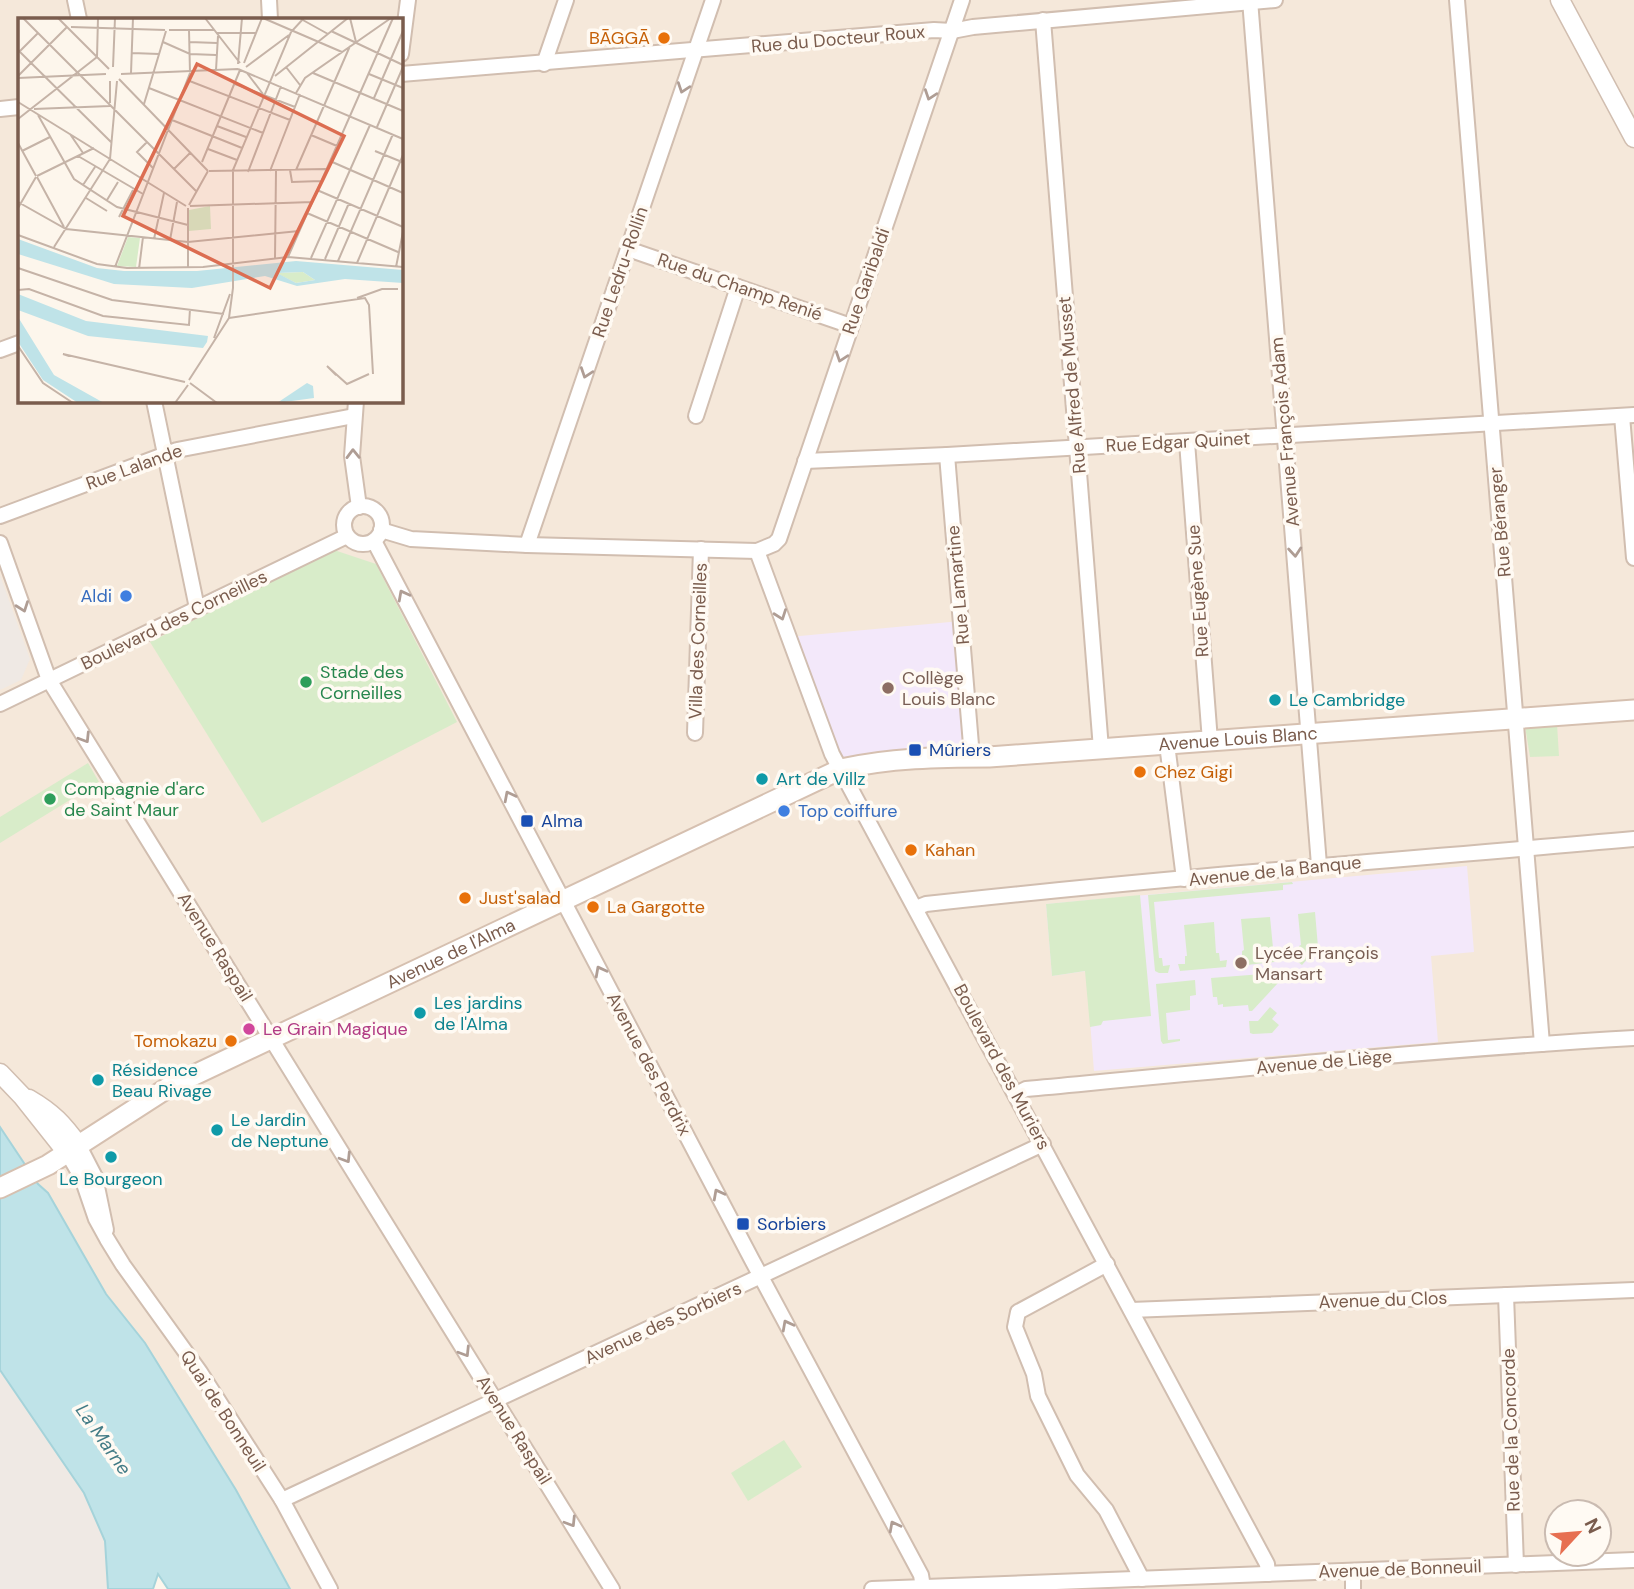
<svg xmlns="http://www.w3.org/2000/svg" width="1634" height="1589" font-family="'DM Sans',sans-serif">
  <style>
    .residential { fill: #f5e8da; fill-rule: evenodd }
    .industrial { fill: #efe9e4 }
    .education { fill: #f3e8fa }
    .green { fill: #d8ecc9 }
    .water { fill: #bfe3e8; stroke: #a5d3da; stroke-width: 2 }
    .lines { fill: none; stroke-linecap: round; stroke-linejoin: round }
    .minor-casing { stroke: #d1beb0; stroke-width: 18 }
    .tertiary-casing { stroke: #d1beb0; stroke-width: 21 }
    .secondary-casing { stroke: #d6c0b0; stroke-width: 23 }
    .minor { stroke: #fff; stroke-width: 14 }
    .tertiary { stroke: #fff; stroke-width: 18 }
    .secondary { stroke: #fff; stroke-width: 19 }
    .oneway { stroke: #af9d94 }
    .food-dot { fill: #e8710a; stroke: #fffaf3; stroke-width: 2.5 }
    .shop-dot { fill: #3f7fe0; stroke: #fffaf3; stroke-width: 2.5 }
    .leisure-dot { fill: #2e9e5b; stroke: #fffaf3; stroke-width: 2.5 }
    .education-dot { fill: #8d6e63; stroke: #fffaf3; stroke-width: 2.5 }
    .culture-dot { fill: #0f9aa8; stroke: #fffaf3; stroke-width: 2.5 }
    .transit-dot { fill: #1a4fb4; stroke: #fffaf3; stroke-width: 2.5 }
    .hotel-dot { fill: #d1479c; stroke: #fffaf3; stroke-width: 2.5 }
    .labels { text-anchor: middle; stroke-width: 7; stroke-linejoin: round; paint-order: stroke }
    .food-label { font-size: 18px; fill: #c56008; stroke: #fffaf3; text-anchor: start }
    .street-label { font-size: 18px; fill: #7a5c4d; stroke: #fffaf3 }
    .shop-label { font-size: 18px; fill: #366cbe; stroke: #fffaf3; text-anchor: end }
    .leisure-label { font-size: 18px; fill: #27864d; stroke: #fffaf3; text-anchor: start }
    .education-label { font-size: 18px; fill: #785e54; stroke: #fffaf3; text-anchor: start }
    .culture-label { font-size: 18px; fill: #0d838f; stroke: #fffaf3; text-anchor: start }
    .transit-label { font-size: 18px; fill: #164399; stroke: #fffaf3; text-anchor: start }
    .hotel-label { font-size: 18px; fill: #b23c85; stroke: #fffaf3; text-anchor: start }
    .water-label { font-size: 19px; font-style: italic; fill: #437c86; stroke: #fffaf3 }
    .inset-road { fill: none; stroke: #c5b3a7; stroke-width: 2 }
    .view { fill: #dc6d51; fill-opacity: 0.15; stroke: #dc6d51; stroke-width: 3.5 }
    .inset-edge { fill: none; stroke: #7a5c4d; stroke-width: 3.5 }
  </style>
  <rect width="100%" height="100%" fill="#fdf6ec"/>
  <path class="residential" d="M0 0H1634V1589H290L258 1528 145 1343 106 1294 48 1193 38 1184 0 1127ZM19 19H401V401H19ZM1557 1512H1599V1554H1557Z"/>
  <g class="industrial">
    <path d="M0 575 30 659 21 680 0 690Z"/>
    <path d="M0 1370 84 1493 105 1541 108 1589H0Z"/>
  </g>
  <g class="education">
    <path d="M961 621 972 757 841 769 789 637Z"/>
    <path d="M1467 866 1474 952 1431 956 1438 1042 1094 1071 1086 971 1052 976 1046 904Z"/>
  </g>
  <g class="green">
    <path d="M334 550 376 564 457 722 262 823 150 642Z"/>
    <path d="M1557 724 1559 756 1530 757 1525 726Z"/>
    <path d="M88 763 99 782 0 843V817Z"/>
    <path d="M1292 882 1293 884 1283 885V890L1154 902 1159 958H1162L1163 966 1170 965 1168 973H1159L1155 971 1148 895Z"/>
    <path d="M1140 895 1151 1016 1103 1021 1101 1025 1090 1027 1085 971 1052 976 1046 904Z"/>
    <path d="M1315 912 1318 947 1302 965 1292 957V954L1299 953V946L1301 945 1298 914Z"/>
    <path d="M1270 917 1273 948H1276L1277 955 1284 954 1283 961 1237 966 1235 959 1242 958V951L1244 950 1241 919Z"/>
    <path d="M1214 922 1216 953H1219L1220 961 1227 960 1226 967 1180 971 1178 964H1185V956H1187L1184 925Z"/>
    <path d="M1275 973 1280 976 1278 983 1252 1011H1249L1248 1005 1223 1007V1004L1218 1005 1217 997H1213L1211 978Z"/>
    <path d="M1195 980 1196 995 1190 996V1010L1166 1013 1168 1040 1180 1039V1041L1163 1044 1161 1041 1156 984Z"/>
    <path d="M1270 1007 1277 1013 1272 1019 1279 1025 1272 1033 1253 1034 1250 1033 1249 1021H1258Z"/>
    <path d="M784 1440 802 1467 748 1501 731 1473Z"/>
  </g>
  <path class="water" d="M0 1127 38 1184 48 1193 106 1294 145 1343 236 1490 290 1589H168L158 1574 153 1589H108L105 1541 84 1493 0 1370Z"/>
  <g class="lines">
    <g class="minor-casing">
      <g id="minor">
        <path d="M75 0 79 19"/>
        <path d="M269 0 270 19"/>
        <path d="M1250 0 1319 865"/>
        <path d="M1457 0 1542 1044"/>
        <path d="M1043 20 1101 749"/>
        <path d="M401 54 408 0"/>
        <path d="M544 64 566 0"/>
        <path d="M401 74 934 30 952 31 973 27 1275 0"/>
        <path d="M0 109 19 107"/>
        <path d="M628 249 851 326"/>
        <path d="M0 350 19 343"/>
        <path d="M154 401 197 608"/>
        <path d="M356 401 352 456 359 507"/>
        <path d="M696 416 738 287"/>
        <path d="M1622 416 1634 558"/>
        <path d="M1187 442 1210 741"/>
        <path d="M947 455 972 757"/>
        <path d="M805 461 947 455 1634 415"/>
        <circle cx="363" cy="525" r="19"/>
        <path d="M0 516 177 450 354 416"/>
        <path d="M381 530 411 539 527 545 757 551 774 544 779 539 962 0"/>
        <path d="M374 541 752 1260 921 1575 923 1587"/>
        <path d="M0 543 49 680 612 1589"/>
        <path d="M527 545 713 0"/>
        <path d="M757 551 832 754 1267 1564 1268 1574"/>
        <path d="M0 704 347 536"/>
        <path d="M695 733 701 549"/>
        <path d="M1167 744 1184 879"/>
        <path d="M916 908 926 904C1162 878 1398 860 1634 839"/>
        <path d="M1016 1094 1026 1089C1228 1070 1431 1050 1634 1038"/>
        <path d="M79 1146 95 1177 106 1230"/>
        <path d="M68 1154 82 1178 96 1219 107 1239 123 1265 200 1372 282 1500 330 1589"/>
        <path d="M1107 1264 1018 1312 1015 1327 1034 1374 1038 1396 1077 1475 1106 1510 1142 1579"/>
        <path d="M1506 1295 1516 1565"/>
        <path d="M1131 1310 1634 1290"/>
        <path d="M282 1500 1043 1144"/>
        <path d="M1353 1571V1589"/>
        <path d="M872 1589 1634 1560"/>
      </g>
    </g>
    <g class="tertiary-casing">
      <g id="tertiary">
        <path d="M1560 0 1634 138"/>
        <path d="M0 1073 22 1096 68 1154"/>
        <path d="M29 1099C53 1113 63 1124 79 1146"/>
      </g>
    </g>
    <g class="secondary-casing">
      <g id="secondary">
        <path id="s1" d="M0 1188 48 1165 169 1087 841 769C889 758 940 757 989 757L1634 710"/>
      </g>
    </g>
    <use href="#minor" class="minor"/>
    <use href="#tertiary" class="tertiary"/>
    <use href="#secondary" class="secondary"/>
  </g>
  <defs><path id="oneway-chevron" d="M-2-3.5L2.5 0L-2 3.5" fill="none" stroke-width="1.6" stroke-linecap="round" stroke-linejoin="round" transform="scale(1.75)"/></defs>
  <g class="oneway">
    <use href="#oneway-chevron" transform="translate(683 88) rotate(109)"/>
    <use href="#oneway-chevron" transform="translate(930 95) rotate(109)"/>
    <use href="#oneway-chevron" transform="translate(841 357) rotate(109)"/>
    <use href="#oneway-chevron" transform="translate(586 373) rotate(109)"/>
    <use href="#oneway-chevron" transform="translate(353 454) rotate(-91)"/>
    <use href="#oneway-chevron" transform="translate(1295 552) rotate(85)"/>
    <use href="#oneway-chevron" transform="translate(403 595) rotate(-118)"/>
    <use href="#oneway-chevron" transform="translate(23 607) rotate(70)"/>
    <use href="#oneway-chevron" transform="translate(781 615) rotate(70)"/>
    <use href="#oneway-chevron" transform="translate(85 738) rotate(58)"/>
    <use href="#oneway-chevron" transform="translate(509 796) rotate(-117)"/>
    <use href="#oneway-chevron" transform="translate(600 971) rotate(-118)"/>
    <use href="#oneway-chevron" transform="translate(346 1158) rotate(58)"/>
    <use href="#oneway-chevron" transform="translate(718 1194) rotate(-118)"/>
    <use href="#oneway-chevron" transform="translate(787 1325) rotate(-118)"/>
    <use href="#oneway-chevron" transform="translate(465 1352) rotate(58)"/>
    <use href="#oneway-chevron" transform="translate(571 1522) rotate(58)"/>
    <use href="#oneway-chevron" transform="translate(894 1526) rotate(-118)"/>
  </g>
  <g class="food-dot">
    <circle cx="664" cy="38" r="7"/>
    <circle cx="1140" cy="772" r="7"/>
    <circle cx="911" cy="850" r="7"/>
    <circle cx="465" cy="898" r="7"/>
    <circle cx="593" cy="907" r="7"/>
    <circle cx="231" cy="1041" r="7"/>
  </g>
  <g class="shop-dot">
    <circle cx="126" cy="596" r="7"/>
    <circle cx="784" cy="811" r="7"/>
  </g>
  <g class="leisure-dot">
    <circle cx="306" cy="682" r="7"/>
    <circle cx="50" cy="799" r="7"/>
  </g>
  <g class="education-dot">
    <circle cx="888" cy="688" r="7"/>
    <circle cx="1241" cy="963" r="7"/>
  </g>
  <g class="culture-dot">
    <circle cx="1275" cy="700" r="7"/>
    <circle cx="762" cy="779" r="7"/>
    <circle cx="420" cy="1013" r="7"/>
    <circle cx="98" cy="1080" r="7"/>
    <circle cx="217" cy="1130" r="7"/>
    <circle cx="111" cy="1157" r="7"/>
  </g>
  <g class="transit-dot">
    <rect x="908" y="743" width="14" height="14" rx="3.5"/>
    <rect x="520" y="814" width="14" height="14" rx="3.5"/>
    <rect x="736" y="1217" width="14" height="14" rx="3.5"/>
  </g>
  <circle class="hotel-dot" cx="249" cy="1029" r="7"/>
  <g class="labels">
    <g class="food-label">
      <text x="650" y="44" text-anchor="end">BĀGGĀ</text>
      <text x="1154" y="778">Chez Gigi</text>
      <text x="925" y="856">Kahan</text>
      <text x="479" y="904">Just'salad</text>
      <text x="607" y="913">La Gargotte</text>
      <text x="217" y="1047" text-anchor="end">Tomokazu</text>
    </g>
    <g class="street-label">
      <text transform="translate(838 39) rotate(-5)" y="6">Rue du Docteur Roux</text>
      <text transform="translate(620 272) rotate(-71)" y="6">Rue Ledru-Rollin</text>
      <text transform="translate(866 281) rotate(-71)" y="6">Rue Garibaldi</text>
      <text transform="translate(740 287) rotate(19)" y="6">Rue du Champ Renié</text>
      <text transform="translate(1072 385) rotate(-95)" y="6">Rue Alfred de Musset</text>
      <text transform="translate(1285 432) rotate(-95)" y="6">Avenue François Adam</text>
      <text transform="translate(1178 442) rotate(-3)" y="6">Rue Edgar Quinet</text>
      <text transform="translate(134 467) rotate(-20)" y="6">Rue Lalande</text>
      <text transform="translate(1500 522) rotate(-95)" y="6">Rue Béranger</text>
      <text transform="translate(958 585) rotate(-95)" y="6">Rue Lamartine</text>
      <text transform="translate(1198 591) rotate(-94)" y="6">Rue Eugène Sue</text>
      <text transform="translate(174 620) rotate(-26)" y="6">Boulevard des Corneilles</text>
      <text transform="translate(698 641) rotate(-88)" y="6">Villa des Corneilles</text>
      <text dy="6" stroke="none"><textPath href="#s1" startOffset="1339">Avenue Louis Blanc</textPath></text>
      <text transform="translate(1275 871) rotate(-6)" y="6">Avenue de la Banque</text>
      <text transform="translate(215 947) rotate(58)" y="6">Avenue Raspail</text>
      <text dy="6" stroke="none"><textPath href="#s1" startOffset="509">Avenue de l'Alma</textPath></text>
      <text transform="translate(1324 1062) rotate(-5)" y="6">Avenue de Liège</text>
      <text transform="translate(649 1064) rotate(62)" y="6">Avenue des Perdrix</text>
      <text transform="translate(1002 1067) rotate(62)" y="6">Boulevard des Muriers</text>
      <text transform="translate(1383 1300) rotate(-2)" y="6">Avenue du Clos</text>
      <text transform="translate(663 1323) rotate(-25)" y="6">Avenue des Sorbiers</text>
      <text transform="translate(223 1411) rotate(57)" y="6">Quai de Bonneuil</text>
      <text transform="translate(514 1430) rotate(58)" y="6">Avenue Raspail</text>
      <text transform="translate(1511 1430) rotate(-92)" y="6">Rue de la Concorde</text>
      <text transform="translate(1400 1569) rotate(-2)" y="6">Avenue de Bonneuil</text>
    </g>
    <g class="shop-label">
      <text x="112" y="602">Aldi</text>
      <text x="798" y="817" text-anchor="start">Top coiffure</text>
    </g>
    <g class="leisure-label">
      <text x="320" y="678">Stade des<tspan x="320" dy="21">Corneilles</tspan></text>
      <text x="64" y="795">Compagnie d'arc<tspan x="64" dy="21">de Saint Maur</tspan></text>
    </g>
    <g class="education-label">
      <text x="902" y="684">Collège<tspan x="902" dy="21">Louis Blanc</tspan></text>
      <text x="1255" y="959">Lycée François<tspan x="1255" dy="21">Mansart</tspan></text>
    </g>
    <g class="culture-label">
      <text x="1289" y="706">Le Cambridge</text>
      <text x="776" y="785">Art de Villz</text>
      <text x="434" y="1009">Les jardins<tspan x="434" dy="21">de l'Alma</tspan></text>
      <text x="112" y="1076">Résidence<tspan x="112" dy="21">Beau Rivage</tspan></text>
      <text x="231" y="1126">Le Jardin<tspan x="231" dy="21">de Neptune</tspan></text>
      <text x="111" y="1185" text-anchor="middle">Le Bourgeon</text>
    </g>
    <g class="transit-label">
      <text x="929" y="756">Mûriers</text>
      <text x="541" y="827">Alma</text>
      <text x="757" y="1230">Sorbiers</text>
    </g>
    <g class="hotel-label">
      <text x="263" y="1035">Le Grain Magique</text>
    </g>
    <g class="water-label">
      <text transform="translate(104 1439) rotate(55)" y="7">La Marne</text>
    </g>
  </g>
  <g transform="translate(18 18)">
    <rect width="385" height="385" fill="#fdf6ec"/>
    <path d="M192 188 193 211 171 213V192ZM110 219 122 220 118 249 99 248ZM285 254 297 262 278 265 258 255Z" fill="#d8ecc9"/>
    <path d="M0 221 79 250 106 253H179L278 243 385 252V265L327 261 279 268 247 258 174 270 96 266 0 236ZM285 254 297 262 278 265 259 255ZM0 276 68 303 190 318 189 324 185 330 70 318 0 292ZM0 299 36 357 86 385H60L25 362 0 324ZM289 365 295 368 296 380 259 385Z" fill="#bfe3e8" fill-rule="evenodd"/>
    <path class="inset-road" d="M5 0 179 174M40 0 91 51M187 0 222 45M245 0 324 34M332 0 338 24M283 1 310 16M53 9 147 12M151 12H196M313 13 385 47M198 15H238M145 24 172 36 198 37M171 24 199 25M0 32 93 124M2 33 20 15M114 35 141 36M226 45 244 0M220 46 224 0M95 49 97 0M228 49 271 17M268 49 282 67M220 51 385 121M198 52 200 18M113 55 115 0M229 55 245 76M295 55 385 93M103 56 220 51M351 56 385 70M0 58 49 9M257 58 330 0M0 60 88 56M101 61 190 153M169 62 272 102M217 66 277 89M131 70 245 115M278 75 287 60 373 0M356 80 385 13M0 84 168 188M92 85V63M126 86 148 13M16 91 92 88M20 97 56 161 99 189 170 207M0 101 79 39 80 0M154 102 224 130M199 108 228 119M359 109 385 49M52 116 65 135M293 117 319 128M129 124 119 134 135 150M0 125 18 158M190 131 219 142M4 133 32 119M357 133 384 144M60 138 125 176M312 143 385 175M184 144 222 52M156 151 173 134M272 152 274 164 303 163M278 152 332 28M191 153 308 151M252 153 282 76M230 154 263 68M19 158 76 130M19 159 46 209M65 167 77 149M299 172 385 209M68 180 89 193M89 182 100 164M0 184 48 211 170 224 281 213M171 187 190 153M172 188 294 184M0 190 18 159M289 195 380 234M101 199 115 172M0 217 79 246 109 250 185 249 270 239 385 249M136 221 146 175M152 222 159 184M36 229 92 141 99 63M270 239 375 0M257 240 258 153M293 240 352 107M307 241 331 185M320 243 375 116M339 245 385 137M97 249 172 55 171 12M378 249 385 214M0 250 94 282 206 296M170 250V190M121 251 125 219M0 272 11 271 85 298 171 307 172 291M339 280 364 271H380M211 300 347 280 351 287 355 356M196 320 212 276M0 328 25 365 55 385M51 338 45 336 167 364M318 357 309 348 329 366 351 356M171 362 211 300 215 270V152L273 14 286 0M172 365 199 385M157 385 170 367"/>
    <path class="view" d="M179 46 326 118 252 270 105 198Z"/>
    <rect width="385" height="385" class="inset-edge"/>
  </g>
  <g transform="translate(1578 1533) rotate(64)"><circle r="33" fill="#fffaf3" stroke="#cabbb1" stroke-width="2"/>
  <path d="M0-5L12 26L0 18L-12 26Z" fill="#e76f51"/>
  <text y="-10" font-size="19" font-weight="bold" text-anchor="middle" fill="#7a5c4d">N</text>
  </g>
</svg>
